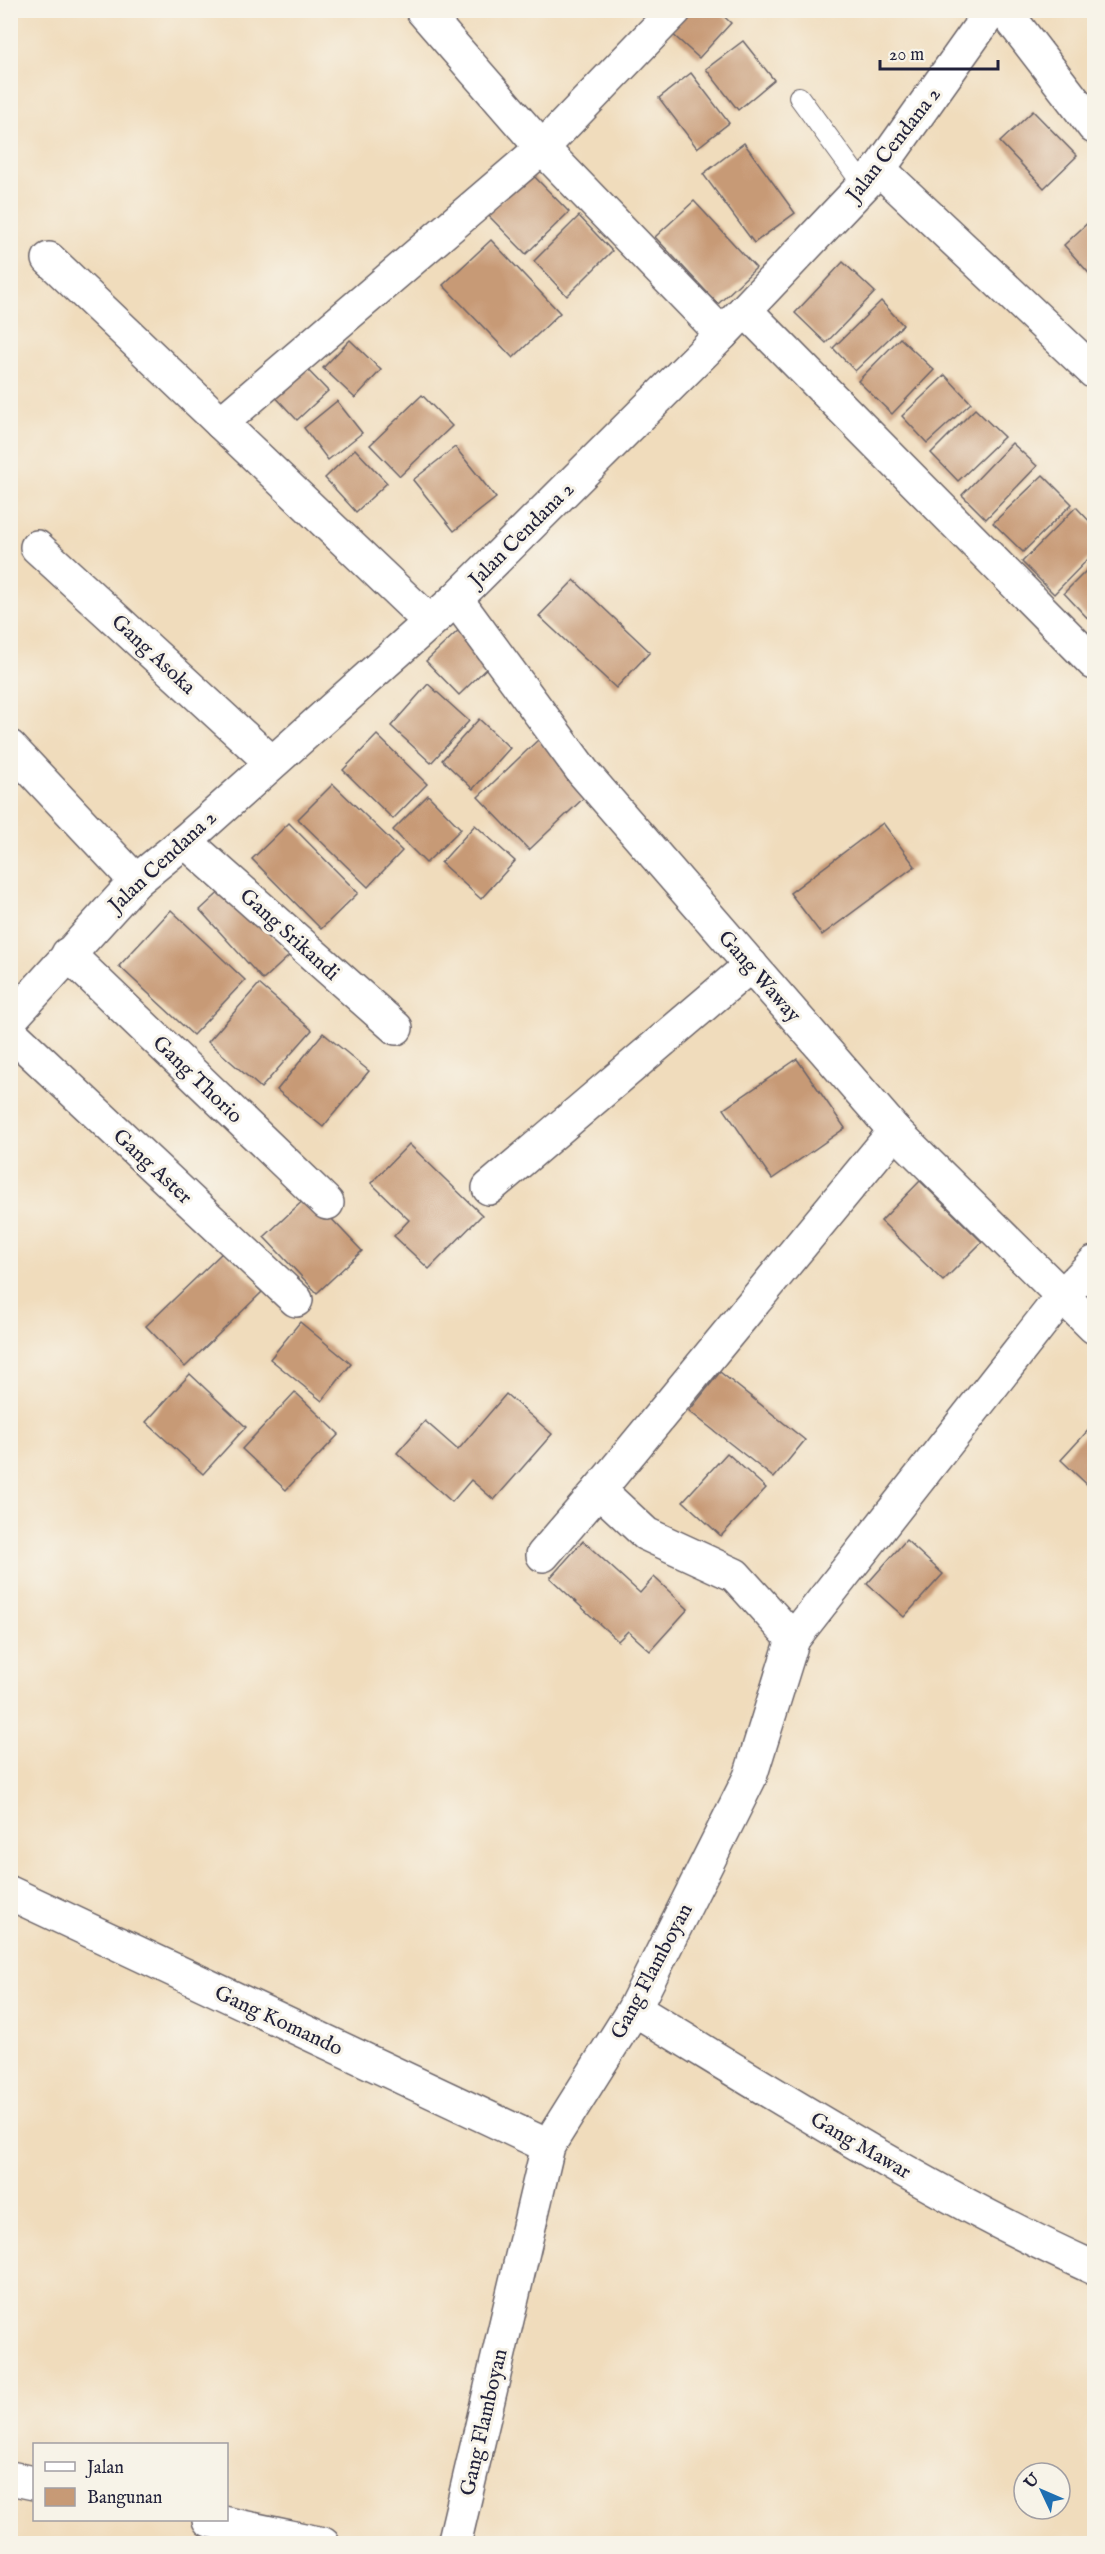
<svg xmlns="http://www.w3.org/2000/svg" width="1105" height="2554" font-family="'IM FELL English',serif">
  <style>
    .building { fill: #c79a76 }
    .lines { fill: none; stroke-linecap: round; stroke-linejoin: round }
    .lane-casing { stroke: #6a6368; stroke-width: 22 }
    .street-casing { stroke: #6a6368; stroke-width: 36 }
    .secondary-casing { stroke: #6a6368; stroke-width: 36 }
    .lane { stroke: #fff; stroke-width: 20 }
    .street { stroke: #fff; stroke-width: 33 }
    .secondary { stroke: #fff; stroke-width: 33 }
    .labels { text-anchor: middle; stroke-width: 6; stroke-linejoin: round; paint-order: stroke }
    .street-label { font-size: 21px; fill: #22223b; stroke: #f7f3e8 }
  </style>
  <rect width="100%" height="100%" fill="#f7f3e8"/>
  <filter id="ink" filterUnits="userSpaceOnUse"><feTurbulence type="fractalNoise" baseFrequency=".0167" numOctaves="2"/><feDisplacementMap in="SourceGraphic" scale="12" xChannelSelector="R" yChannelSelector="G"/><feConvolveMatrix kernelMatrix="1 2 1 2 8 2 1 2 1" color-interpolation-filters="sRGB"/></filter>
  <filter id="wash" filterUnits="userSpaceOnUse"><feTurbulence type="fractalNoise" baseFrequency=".008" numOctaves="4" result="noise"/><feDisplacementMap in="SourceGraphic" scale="24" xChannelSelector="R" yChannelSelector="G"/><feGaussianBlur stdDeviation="1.35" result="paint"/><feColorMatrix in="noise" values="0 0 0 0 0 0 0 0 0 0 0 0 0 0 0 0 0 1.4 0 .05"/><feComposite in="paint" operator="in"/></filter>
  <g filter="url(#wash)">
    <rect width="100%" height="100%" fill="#f0dcbc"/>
    <g id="blocks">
      <g class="building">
        <path d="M689 10H717L731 23 699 58 670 32Z"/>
        <path d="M743 41 774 80 738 110 706 69Z"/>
        <path d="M691 73 729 123 697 148 659 98Z"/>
        <path d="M1033 111 1077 156 1044 188 1000 142Z"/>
        <path d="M744 143 795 213 754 243 703 174Z"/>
        <path d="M530 172 569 212 526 254 487 214Z"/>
        <path d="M694 201 756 268 718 304 655 237Z"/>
        <path d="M579 216 612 251 567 296 534 261Z"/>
        <path d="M1094 217V279L1064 245Z"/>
        <path d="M491 240 560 313 513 358 443 285Z"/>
        <path d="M843 262 875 292 826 343 795 313Z"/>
        <path d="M881 301 903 325 855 371 833 348Z"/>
        <path d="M900 338 934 370 892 414 858 381Z"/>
        <path d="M350 340 381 370 355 398 323 368Z"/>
        <path d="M301 363 328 391 297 420 271 392Z"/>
        <path d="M945 375 971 403 927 443 902 416Z"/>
        <path d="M422 395 452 426 400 476 370 445Z"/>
        <path d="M337 401 362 433 328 460 304 428Z"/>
        <path d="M975 409 1004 437 958 481 931 453Z"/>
        <path d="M1012 443 1037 466 986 519 962 495Z"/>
        <path d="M455 447 496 498 454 531 413 480Z"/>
        <path d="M355 449 387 483 356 512 325 478Z"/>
        <path d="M1043 475 1072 504 1023 552 993 523Z"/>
        <path d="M1076 507 1094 526V553L1054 594 1022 562Z"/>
        <path d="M1094 563V625L1064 593Z"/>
        <path d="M574 580 650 652 616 688 539 616Z"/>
        <path d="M462 627 494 661 459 695 426 661Z"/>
        <path d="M428 684 469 721 431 763 391 726Z"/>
        <path d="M479 719 510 748 473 789 442 760Z"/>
        <path d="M377 735 427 784 393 819 343 770Z"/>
        <path d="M539 739 590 792 529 850 478 797Z"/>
        <path d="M333 784 402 851 368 887 298 819Z"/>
        <path d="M428 795 461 829 426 863 393 830Z"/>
        <path d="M289 823 358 893 321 929 252 859Z"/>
        <path d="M883 823 915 866 822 935 790 893Z"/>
        <path d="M475 825 515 861 481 899 441 863Z"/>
        <path d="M226 886 289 956 263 980 200 910Z"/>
        <path d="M171 910 245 980 193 1035 119 966Z"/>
        <path d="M259 984 312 1030 261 1088 208 1042Z"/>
        <path d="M323 1033 369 1071 323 1127 277 1090Z"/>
        <path d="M797 1059 845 1128 772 1179 724 1109Z"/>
        <path d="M409 1144 482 1215 429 1269 394 1236 409 1220 371 1183Z"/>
        <path d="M920 1181 982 1242 943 1281 881 1221Z"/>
        <path d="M309 1195 362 1251 317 1293 264 1237Z"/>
        <path d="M223 1252 262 1292 185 1367 146 1326Z"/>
        <path d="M300 1322 351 1364 322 1401 270 1359Z"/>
        <path d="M720 1372 805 1440 774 1478 689 1411Z"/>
        <path d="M190 1374 246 1427 203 1474 146 1422Z"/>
        <path d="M295 1392 339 1434 286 1490 242 1449Z"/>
        <path d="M506 1394 552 1434 494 1500 471 1480 452 1502 397 1453 425 1421 458 1450Z"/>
        <path d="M1094 1424V1491L1061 1460Z"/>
        <path d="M727 1453 766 1488 721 1536 683 1501Z"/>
        <path d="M906 1540 943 1574 904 1617 867 1584Z"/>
        <path d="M583 1541 640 1593 654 1577 688 1609 650 1651 628 1631 618 1641 550 1578Z"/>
      </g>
    </g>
  </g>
  <g filter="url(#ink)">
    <use href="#blocks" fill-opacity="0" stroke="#6a6368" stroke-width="1.5"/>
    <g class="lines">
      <g class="lane-casing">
        <path id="lane" d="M799 97 864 186"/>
      </g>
      <g class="street-casing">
        <g id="street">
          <path d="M422 10 542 148 722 334"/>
          <path d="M1004 10 1094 127"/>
          <path d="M879 169 1094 372"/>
          <path d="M49 259 429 621"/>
          <path d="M745 310 1094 663"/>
          <path d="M221 423 542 148 675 10"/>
          <path d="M37 547 271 762"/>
          <path d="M456 599 583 772 895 1131 1094 1327"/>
          <path d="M10 747 136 881"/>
          <path d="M185 841 396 1028"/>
          <path d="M68 954 327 1203"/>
          <path d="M10 1032 296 1300"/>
          <path d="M489 1188 751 965"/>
          <path d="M543 1555 599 1490 895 1131"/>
          <path d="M793 1639 1063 1295 1094 1263"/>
          <path d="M10 1893 548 2146"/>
          <path d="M634 2009C785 2100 934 2196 1094 2268"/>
          <path d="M10 2478 34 2483"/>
          <path d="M209 2520 323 2544"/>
          <path d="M454 2544 548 2146 634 2009 750 1777 793 1639 735 1575 646 1534 599 1490"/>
        </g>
      </g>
      <g class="secondary-casing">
        <path id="secondary" d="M10 1020 136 881 185 841 456 599 722 334 879 169 992 10"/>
      </g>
      <use href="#lane" class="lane"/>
      <use href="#street" class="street"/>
      <use href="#secondary" class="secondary"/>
    </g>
  </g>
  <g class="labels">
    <g class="street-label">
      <text transform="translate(893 144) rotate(-52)" y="7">Jalan Cendana 2</text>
      <text transform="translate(521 534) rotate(-45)" y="7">Jalan Cendana 2</text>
      <text transform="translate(154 654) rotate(43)" y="7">Gang Asoka</text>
      <text transform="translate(162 861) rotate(-43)" y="7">Jalan Cendana 2</text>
      <text transform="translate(290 934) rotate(42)" y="7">Gang Srikandi</text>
      <text transform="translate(760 976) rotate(49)" y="7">Gang Waway</text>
      <text transform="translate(198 1079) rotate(44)" y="7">Gang Thorio</text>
      <text transform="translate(153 1166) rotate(43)" y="7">Gang Aster</text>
      <text transform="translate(651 1971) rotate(-62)" y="7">Gang Flamboyan</text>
      <text transform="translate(279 2020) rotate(25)" y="7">Gang Komando</text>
      <text transform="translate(861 2145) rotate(30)" y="7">Gang Mawar</text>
      <text transform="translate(483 2422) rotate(-77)" y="7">Gang Flamboyan</text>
    </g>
  </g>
  <rect width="1105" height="2554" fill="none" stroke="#f7f3e8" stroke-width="36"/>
  <rect x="33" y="2443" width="195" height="78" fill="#f7f3e8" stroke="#a29fa3" stroke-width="1.5"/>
  <rect x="45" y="2462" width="30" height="9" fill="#ffffff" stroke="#a29fa3" stroke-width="1.5"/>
  <text x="87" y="2473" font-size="18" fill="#22223b">Jalan</text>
  <rect x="45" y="2488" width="30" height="18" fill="#c79a76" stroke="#a29fa3" stroke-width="1.5"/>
  <text x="87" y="2503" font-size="18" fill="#22223b">Bangunan</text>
  <g transform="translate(1042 2491) rotate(314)"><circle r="28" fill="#f7f3e8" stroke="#a29fa3" stroke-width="1.5"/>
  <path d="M0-4.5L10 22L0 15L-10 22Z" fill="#1f6fb2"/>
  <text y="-9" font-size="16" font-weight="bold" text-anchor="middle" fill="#22223b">U</text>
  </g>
  <path d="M880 60v9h118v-9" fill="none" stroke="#22223b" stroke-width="3"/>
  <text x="889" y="60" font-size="18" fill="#22223b" stroke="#f7f3e8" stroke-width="4.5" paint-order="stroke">20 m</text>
</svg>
